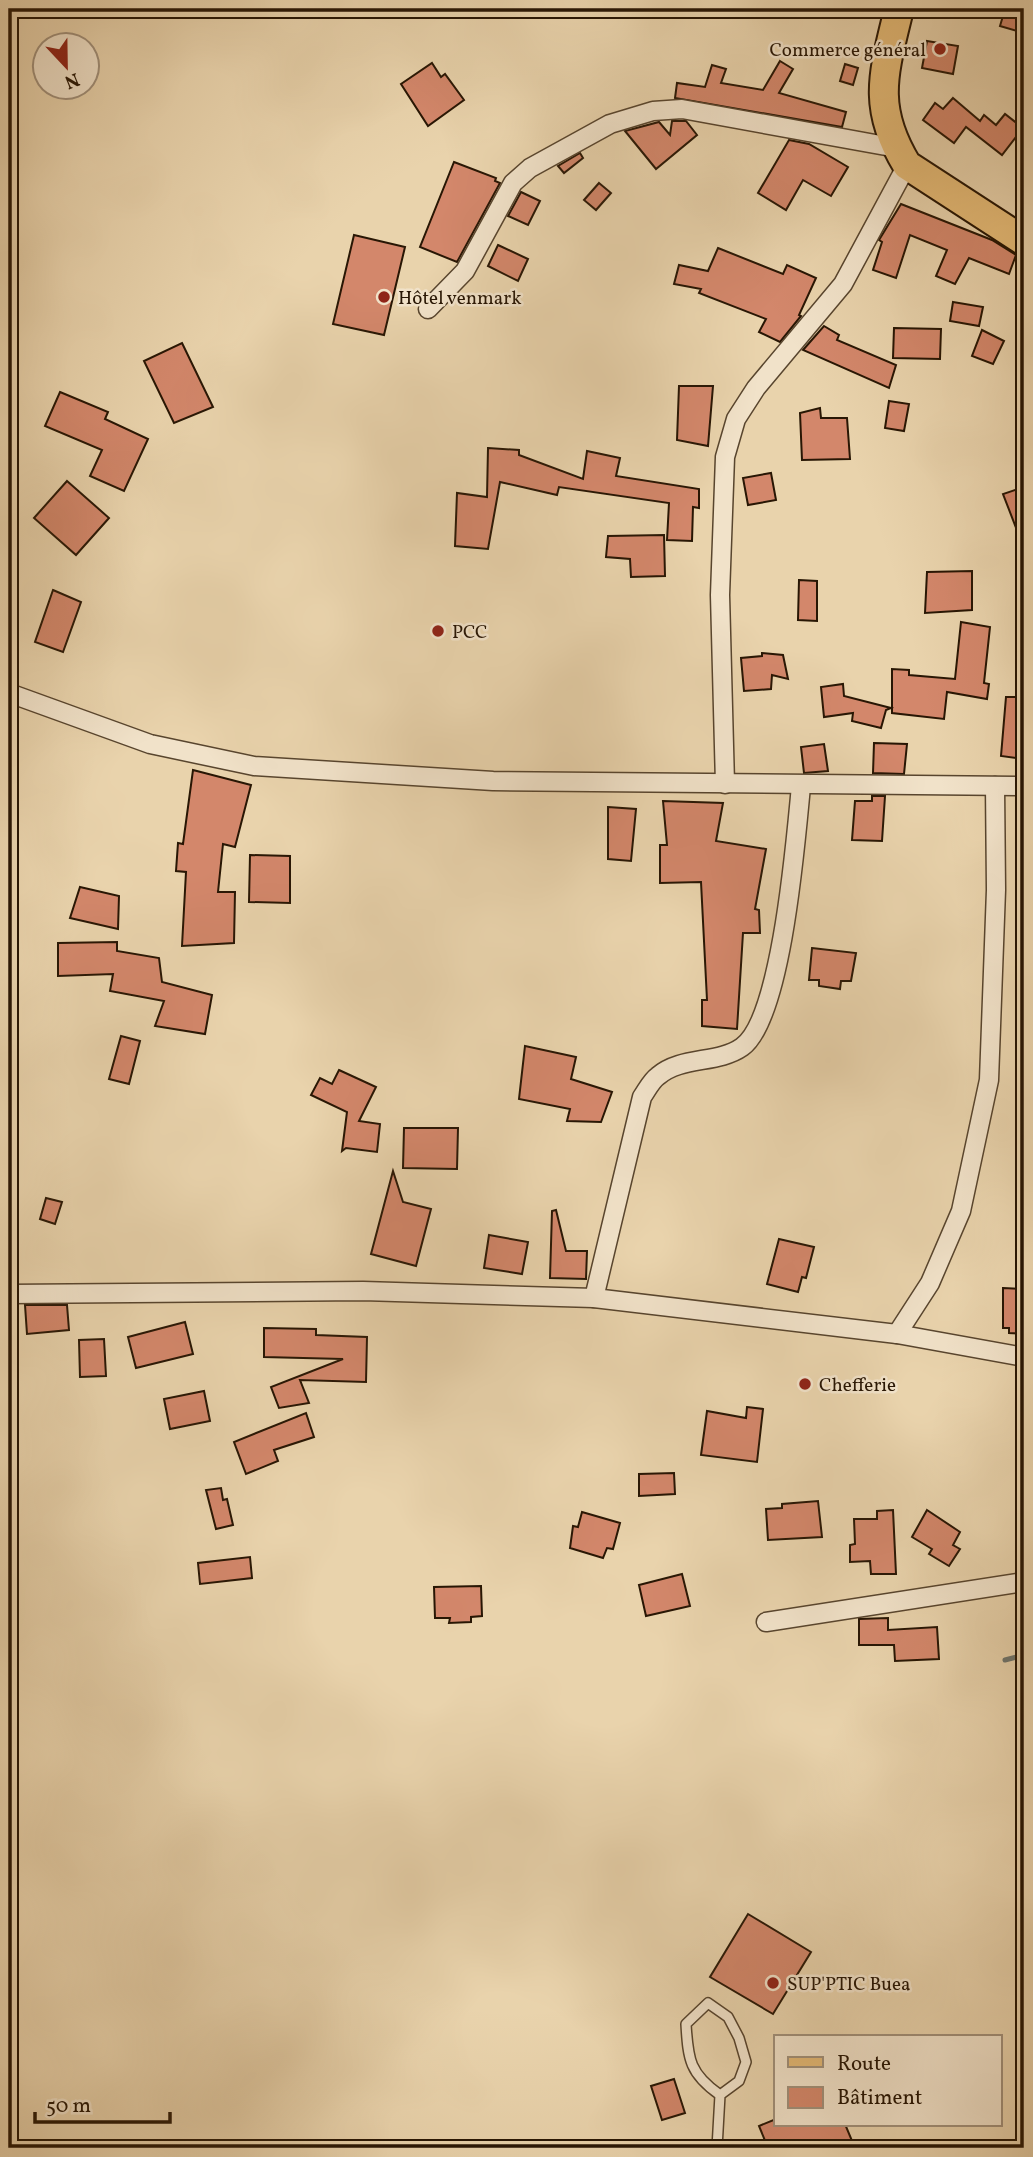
<svg xmlns="http://www.w3.org/2000/svg" width="1033" height="2157" font-family="Vollkorn,serif">
  <style>
    .lines { fill: none; stroke-linecap: round; stroke-linejoin: round }
    .stream { stroke: #6e756e; stroke-width: 5 }
    .building { fill: #d3876b; stroke: #281604; stroke-width: 2 }
    .lane-casing { stroke: #58452e; stroke-width: 12 }
    .street-casing { stroke: #58452e; stroke-width: 21 }
    .primary-casing { stroke: #281604; stroke-width: 32 }
    .lane { stroke: #f1e2c9; stroke-width: 9 }
    .street { stroke: #f1e2c9; stroke-width: 18 }
    .primary { stroke: #e4ba76; stroke-width: 28 }
    .poi-dot { fill: #8f2418; stroke: #f1e2c9; stroke-width: 2.5 }
    .labels { text-anchor: middle; stroke-width: 5; stroke-linejoin: round; paint-order: stroke }
    .poi-label { font-size: 19px; fill: #281604; stroke: #f1e2c9; text-anchor: start }
  </style>
  <rect width="100%" height="100%" fill="#e9d3ac"/>
  <filter id="stains"><feTurbulence type="fractalNoise" baseFrequency=".00286" numOctaves="4"/><feColorMatrix values="0 0 0 0 .2 0 0 0 0 .09 0 0 0 0 .02 0 0 0 .5 -.17"/></filter>
  <radialGradient id="worn" r=".72"><stop offset=".6" stop-color="#630" stop-opacity="0"/><stop offset="1" stop-color="#630" stop-opacity=".3"/></radialGradient>
  <g class="lines">
    <path class="stream" d="M1005 1660 1024 1655"/>
  </g>
  <g class="building">
    <path d="M1005 9H1024V33L1000 26Z"/>
    <path d="M927 41 958 46 953 74 922 68Z"/>
    <path d="M780 61 793 69 779 93 846 112 842 127 675 98 677 83 705 87 712 65 726 69 721 83 763 90Z"/>
    <path d="M432 63 441 77 445 74 464 100 428 126 401 84Z"/>
    <path d="M845 64 858 68 853 85 840 81Z"/>
    <path d="M953 98 980 121 984 115 996 125 1005 114 1023 128 1002 155 966 127 954 143 923 120 935 103 943 109Z"/>
    <path d="M672 121H686L697 135 656 169 625 131 659 122 670 135Z"/>
    <path d="M789 140 809 144 848 167 831 196 803 180 786 210 758 193Z"/>
    <path d="M580 153 583 158 564 173 558 166Z"/>
    <path d="M454 162 496 178 495 181 500 183 457 262 420 247Z"/>
    <path d="M599 183 611 193 596 210 584 200Z"/>
    <path d="M521 192 540 201 528 225 508 216Z"/>
    <path d="M901 204 992 240 1016 255 1009 274 969 258 955 284 936 276 947 250 910 235 896 278 873 270 882 242 879 240Z"/>
    <path d="M354 235 405 247 384 335 333 324Z"/>
    <path d="M498 245 528 259 518 281 488 266Z"/>
    <path d="M718 248 783 274 787 265 816 278 799 315 801 316 780 342 759 332 766 319 699 293 701 289 674 284 679 265 708 271Z"/>
    <path d="M953 302 983 307 979 326 950 321Z"/>
    <path d="M824 326 839 335 837 340 896 365 889 388 803 350Z"/>
    <path d="M894 328 941 329 940 359 893 358Z"/>
    <path d="M982 330 1004 341 993 364 972 356Z"/>
    <path d="M182 343 213 407 174 423 144 361Z"/>
    <path d="M679 386H713L708 446 677 440Z"/>
    <path d="M60 392 108 412 105 419 148 439 124 491 90 476 102 450 45 426Z"/>
    <path d="M889 401 909 404 904 431 885 428Z"/>
    <path d="M820 408 821 418H847L850 459 802 460 800 413Z"/>
    <path d="M488 448 519 450V455L583 479 587 451 620 458 616 476 699 489V508L693 507 692 541 667 540 669 503 559 487 557 495 500 482 488 549 455 546 457 493 487 497Z"/>
    <path d="M771 473 776 500 748 505 743 478Z"/>
    <path d="M67 481 109 518 76 555 34 518Z"/>
    <path d="M1024 487V546H1023L1003 494Z"/>
    <path d="M664 535 665 576 631 577 630 559 606 557 608 536Z"/>
    <path d="M972 571V610L925 613 927 572Z"/>
    <path d="M799 580 817 581V621L798 620Z"/>
    <path d="M53 590 81 602 63 652 35 642Z"/>
    <path d="M961 622 990 627 984 683 989 684 987 699 947 692 944 719 892 713V669L909 670V675L955 679Z"/>
    <path d="M762 653 783 655 788 679 772 675 771 689 744 691 741 658 762 656Z"/>
    <path d="M843 684 844 696 891 708 886 710 881 728 852 721 853 713 824 717 821 687Z"/>
    <path d="M1006 697H1024V759L1001 756Z"/>
    <path d="M874 743 907 744 904 774 873 773Z"/>
    <path d="M824 744 828 771 804 773 801 747Z"/>
    <path d="M193 770 251 785 235 847 223 844 218 892H235L234 943 182 946 186 872 176 871 178 843 183 844Z"/>
    <path d="M872 796H885L882 841 852 840 855 801H872Z"/>
    <path d="M663 801 723 803 716 841 766 849 755 909 759 910 760 933H743L737 1029 702 1026V1000H707L701 882 660 883V845H667Z"/>
    <path d="M608 807 636 809 631 861 608 859Z"/>
    <path d="M250 855 290 856V903L249 902Z"/>
    <path d="M80 887 119 896 118 929 70 918Z"/>
    <path d="M117 942V951L159 958 162 982 212 995 205 1034 155 1026 164 1001 110 991 113 974 58 976V943Z"/>
    <path d="M812 948 856 953 851 981H841L840 989 819 986V980H809Z"/>
    <path d="M121 1036 140 1041 129 1084 109 1079Z"/>
    <path d="M525 1046 576 1057 571 1079 612 1092 601 1122 567 1121 570 1109 519 1099Z"/>
    <path d="M339 1070 376 1087 359 1121 380 1124 377 1152 346 1148 342 1151 347 1112 311 1095 320 1078 332 1084Z"/>
    <path d="M404 1128H458L457 1169 403 1168Z"/>
    <path d="M393 1171 403 1202 431 1209 416 1266 371 1254Z"/>
    <path d="M46 1198 62 1202 55 1224 40 1219Z"/>
    <path d="M556 1210 566 1251H587L586 1279 550 1278 552 1211Z"/>
    <path d="M489 1235 528 1242 522 1274 484 1268Z"/>
    <path d="M779 1239 814 1247 806 1278 802 1277 798 1292 767 1284Z"/>
    <path d="M1003 1288 1024 1289V1334L1009 1333V1328H1003Z"/>
    <path d="M25 1305H67L69 1330 27 1334Z"/>
    <path d="M185 1322 193 1354 136 1368 128 1337Z"/>
    <path d="M264 1328 316 1329V1335L367 1337 366 1382 300 1380 309 1403 279 1408 271 1387 343 1359 264 1357Z"/>
    <path d="M104 1339 106 1376 80 1377 79 1340Z"/>
    <path d="M204 1391 210 1421 170 1429 164 1399Z"/>
    <path d="M747 1407 763 1409 757 1462 701 1455 707 1411 746 1418Z"/>
    <path d="M306 1413 314 1437 274 1450 278 1461 246 1474 234 1442Z"/>
    <path d="M674 1473 675 1494 639 1496V1474Z"/>
    <path d="M221 1488 223 1500 227 1499 233 1525 216 1529 206 1490Z"/>
    <path d="M818 1501 822 1537 768 1540 766 1509 782 1508V1504Z"/>
    <path d="M893 1510 896 1574H871L870 1561 850 1562V1545L855 1544 854 1519H877V1511Z"/>
    <path d="M927 1510 960 1532 953 1545 960 1549 949 1566 929 1554 932 1549 912 1537Z"/>
    <path d="M582 1512 620 1523 613 1549 607 1548 603 1558 570 1548 573 1526 578 1527Z"/>
    <path d="M250 1557 252 1578 200 1584 198 1563Z"/>
    <path d="M682 1574 690 1606 646 1616 639 1585Z"/>
    <path d="M481 1586 482 1616 471 1617V1622L449 1623 450 1618H435L434 1587Z"/>
    <path d="M888 1618V1630L937 1627 939 1659 895 1661 894 1645H859V1619Z"/>
    <path d="M748 1914 811 1952 773 2014 710 1977Z"/>
    <path d="M674 2079 685 2113 662 2120 651 2086Z"/>
    <path d="M776 2119V2124H845L855 2148H768L759 2126Z"/>
  </g>
  <g class="lines">
    <g class="lane-casing">
      <path id="lane" d="M717 2148 720 2095 739 2081 746 2062 739 2038 728 2017 708 2003 686 2024C688 2060 690 2074 720 2095"/>
    </g>
    <g class="street-casing">
      <g id="street">
        <path d="M428 309 465 271 513 183 530 168 610 124 653 111 682 109 897 148"/>
        <path d="M9 693 150 744 254 766 493 781 1024 786"/>
        <path d="M725 784 720 595 725 457 736 419 756 388 843 284 907 165"/>
        <path d="M9 1294 363 1291 594 1298 897 1334 1024 1357"/>
        <path d="M594 1298 642 1097C647 1090 651 1081 658 1076 681 1056 718 1064 742 1047 782 1019 796 837 801 786"/>
        <path d="M897 1334 930 1283 961 1211 989 1080 996 890 995 786"/>
        <path d="M766 1622 1024 1582"/>
      </g>
    </g>
    <g class="primary-casing">
      <path id="primary" d="M899 9C884 72 871 106 907 165L1024 241"/>
    </g>
    <use href="#lane" class="lane"/>
    <use href="#street" class="street"/>
    <use href="#primary" class="primary"/>
  </g>
  <g class="poi-dot">
    <circle cx="940" cy="49" r="7"/>
    <circle cx="384" cy="297" r="7"/>
    <circle cx="438" cy="631" r="7"/>
    <circle cx="805" cy="1384" r="7"/>
    <circle cx="773" cy="1983" r="7"/>
  </g>
  <g class="labels">
    <g class="poi-label">
      <text x="926" y="56" text-anchor="end">Commerce général</text>
      <text x="398" y="304">Hôtel venmark</text>
      <text x="452" y="638">PCC</text>
      <text x="819" y="1391">Chefferie</text>
      <text x="787" y="1990">SUP'PTIC Buea</text>
    </g>
  </g>
  <rect width="1033" height="2157" fill="none" stroke="#e9d3ac" stroke-width="35"/>
  <rect x="10" y="10" width="1012" height="2136" fill="none" stroke="#281604" stroke-width="3.5"/>
  <rect x="18" y="18" width="998" height="2122" fill="none" stroke="#281604" stroke-width="2"/>
  <rect x="774" y="2035" width="228" height="91" fill="#f1e2c9" stroke="#a1907a" stroke-width="2"/>
  <rect x="788" y="2057" width="35" height="10" fill="#e4ba76" stroke="#a1907a" stroke-width="2"/>
  <text x="837" y="2070" font-size="21" fill="#281604">Route</text>
  <rect x="788" y="2087" width="35" height="21" fill="#d3876b" stroke="#a1907a" stroke-width="2"/>
  <text x="837" y="2104" font-size="21" fill="#281604">Bâtiment</text>
  <g transform="translate(66 66) rotate(158)"><circle r="33" fill="#f1e2c9" stroke="#a1907a" stroke-width="2"/>
  <path d="M0-5L12 26L0 18L-12 26Z" fill="#8f2418"/>
  <text y="-10" font-size="19" font-weight="bold" text-anchor="middle" fill="#281604">N</text>
  </g>
  <path d="M35 2112v10h135v-10" fill="none" stroke="#281604" stroke-width="3.5"/>
  <text x="46" y="2112" font-size="21" fill="#281604" stroke="#f1e2c9" stroke-width="5" paint-order="stroke">50 m</text>
  <rect width="100%" height="100%" filter="url(#stains)"/>
  <rect width="100%" height="100%" fill="url(#worn)"/>
</svg>
